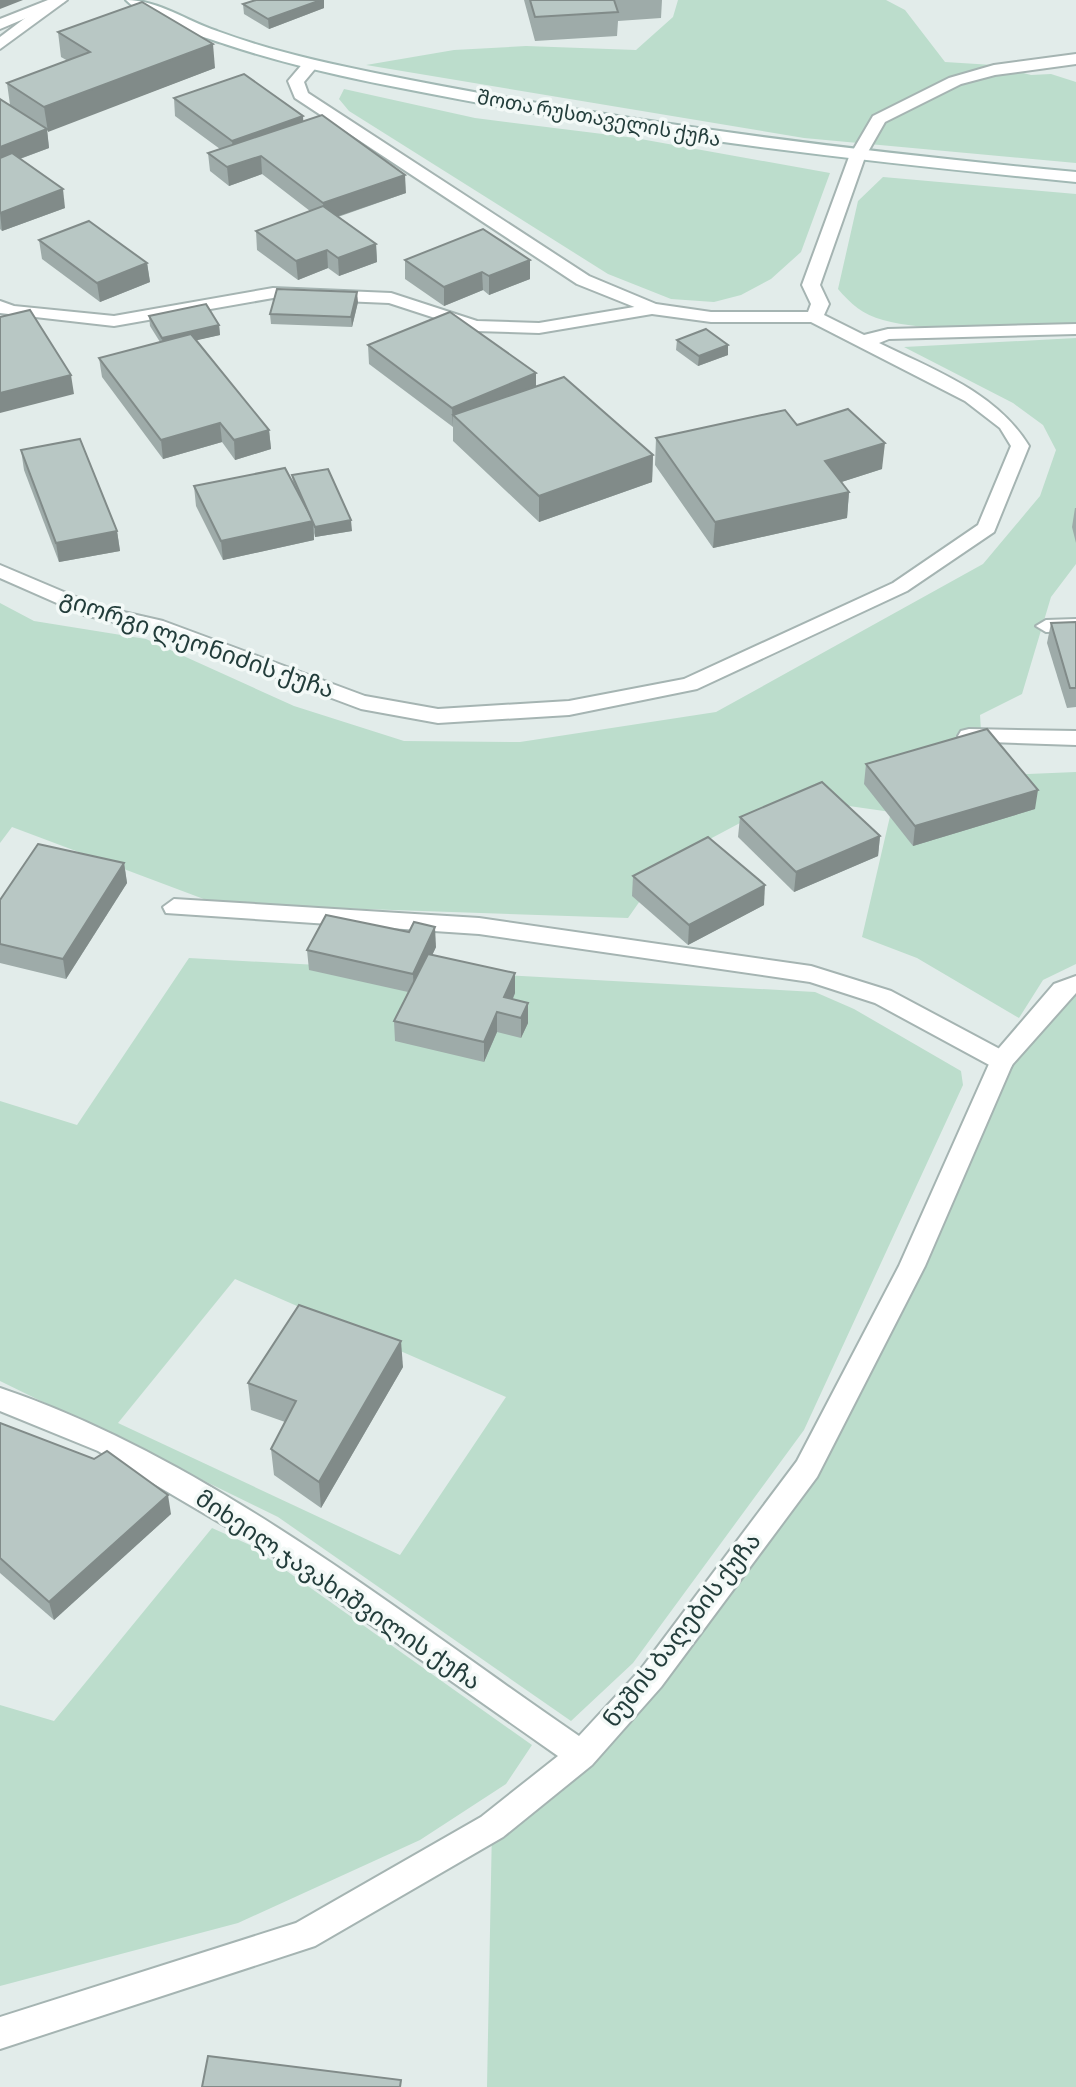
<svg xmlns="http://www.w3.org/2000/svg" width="1076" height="2087" font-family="'Sofia Sans Condensed','Noto Sans Georgian',sans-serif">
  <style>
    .green { fill: #bcddcc; fill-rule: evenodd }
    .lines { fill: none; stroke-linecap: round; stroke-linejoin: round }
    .service-casing { stroke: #a5b4b2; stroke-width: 4 }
    .minor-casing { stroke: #a5b4b2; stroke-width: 4 }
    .secondary-casing { stroke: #a1b8b4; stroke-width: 4 }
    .service { fill: #fff; fill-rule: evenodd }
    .minor { fill: #fff; fill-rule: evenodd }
    .secondary { fill: #fff; fill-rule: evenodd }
    .wall { fill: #9eaba9 }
    .shaded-wall { fill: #818b89 }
    .building { fill: #b8c7c4; stroke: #818b89; stroke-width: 2 }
    .labels { text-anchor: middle; stroke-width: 7; stroke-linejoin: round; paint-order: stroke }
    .far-street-label { font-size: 20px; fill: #233d3b; stroke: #f3f9f7 }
    .street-label { font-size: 24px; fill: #233d3b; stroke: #f3f9f7 }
  </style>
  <rect width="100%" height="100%" fill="#e2ecea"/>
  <g class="green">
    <path d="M678 0H886L905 10 945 62 993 65 1031 75 1051 74 1076 82V163L804 138 366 65 454 50 526 46 636 50 673 17Z"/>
    <path d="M344 89 475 118 635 138 830 173 801 252 771 279 741 295 714 302 671 299 608 274 349 111 339 99Z"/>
    <path d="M883 177 1076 194V323C1020 324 935 335 883 320 863 315 850 303 838 289L858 201Z"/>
    <path d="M1076 338V564L1051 597 1022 694 980 715 984 776 1076 772V964L1043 980 1019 1018 917 958 862 937 891 812 807 800 755 815 708 840 656 878 628 918 217 904 12 827 0 843V603L34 621 146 639 294 706 404 741 520 742 716 712 983 564 1040 496 1056 450 1043 425 1013 403 904 347Z"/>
    <path d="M189 958 815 992 854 1009 961 1071 963 1085 804 1430 633 1663 571 1721 278 1517 0 1381V1101L77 1125ZM235 1279 506 1397 400 1555 118 1423Z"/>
    <path d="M1076 984V2087H487L492 1827 581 1755 807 1469 988 1090Z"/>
    <path d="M212 1528 250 1545 532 1745 506 1784 420 1840 238 1923 0 1986V1705L54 1721Z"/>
  </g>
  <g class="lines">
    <g class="service-casing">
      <g id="service">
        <path d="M48 0 64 2 0 29V19Z"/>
        <path d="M273 288 391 293 477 321 539 323 652 304 661 309 652 314 539 333 475 331 389 303 273 298 114 326 0 313V301L14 306 114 316Z"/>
        <path d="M174 899 479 918 811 966 891 991 1011 1055 1014 1061 1011 1067H993L875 1003 810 982 479 934 166 913 163 907Z"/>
      </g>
    </g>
    <g class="minor-casing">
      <g id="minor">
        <path d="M49 0H67L0 49V37Z"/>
        <path d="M1076 54V64L995 75 961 84 885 122 865 157 820 285 829 304 824 315 864 335 888 329 1076 324V334L889 339 879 343C934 370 996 392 1029 446L994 532 907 591 697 689 569 715 438 723 361 709 150 630 84 615 0 578V565L97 606 163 621 365 696 438 709 569 701 684 679 893 583 978 525 1011 446 1000 428 965 401 811 322H711L652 314 577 284 295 98 288 81 305 61H317L319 64 304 82 308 93 589 276 656 304 711 312H808L811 304 802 285 849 157 873 116 949 78 994 65Z"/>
        <path d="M1076 619V631L1046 632 1036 626 1046 620Z"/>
        <path d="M969 729 1076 731V745L961 741 958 736 961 731Z"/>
        <path d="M1076 976V993L1012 1065 925 1266 817 1477 661 1687 592 1765 503 1837 315 1946 0 2049V2017L296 1923 481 1817 558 1756 256 1544 98 1451 0 1411V1388C208 1458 399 1613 579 1736L641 1669 797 1461 899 1266 993 1055 1054 984Z"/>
      </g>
    </g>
    <g class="secondary-casing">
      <path id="secondary" d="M126 0C158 0 187 21 217 31 268 50 321 62 375 73 607 120 840 150 1076 172V182C880 163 684 141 490 105 401 88 311 73 225 44 198 35 146 20 126 0Z"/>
    </g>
    <use href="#service" class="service"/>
    <use href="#minor" class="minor"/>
    <use href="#secondary" class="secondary"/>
  </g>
  <g class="wall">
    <path d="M256 0H324V8L269 29 244 14 243 4Z"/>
    <path d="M524 0H662L661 18 618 21 617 36 535 41Z"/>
    <path d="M58 32 215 68 47 131 49 148 20 159 65 208 2 231 0 229V99L10 105 7 83 68 61 61 57Z"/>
    <path d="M174 98 304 121 406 193 338 217 376 244 377 262 339 276 328 268 298 280 257 250 256 231 310 211 262 174 229 186 210 171 208 153 220 149 175 116Z"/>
    <path d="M39 240 147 263 150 282 100 302 42 259Z"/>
    <path d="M405 260H530V279L489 295 483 290 444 306 405 279Z"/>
    <path d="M358 302 352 327 271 324 270 314Z"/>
    <path d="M149 316 219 325 220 335 196 340 269 430 271 449 235 460 222 442 163 459 102 377 99 358 160 342 150 326Z"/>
    <path d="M677 340 728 355 698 366 676 350Z"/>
    <path d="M368 345 536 373V387L653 455 652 482 539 522 453 441V427L369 364Z"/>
    <path d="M797 425 882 469 841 482 849 492 847 518 713 548 655 465 656 438Z"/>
    <path d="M21 450 117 531 120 551 59 562 24 470Z"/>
    <path d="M292 475 352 531 315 537 314 533V540L223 560 196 506 194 486 293 483Z"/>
    <path d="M1075 508H1076V543L1072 527Z"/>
    <path d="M1076 622V707L1067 708 1047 643 1051 623Z"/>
    <path d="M866 764 1035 809 913 846 864 784Z"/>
    <path d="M740 817 880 836 878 856 794 892 738 837Z"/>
    <path d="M124 863 127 883 66 979 0 963V900Z"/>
    <path d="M633 876 764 905 688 945 632 896Z"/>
    <path d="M436 947 432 955 515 993 513 999 528 1003V1023L521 1038 497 1032 484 1062 395 1041 394 1021 408 992 309 970 307 950Z"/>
    <path d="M403 1367 321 1508 274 1475 271 1449 285 1422 251 1410 248 1383Z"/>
    <path d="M0 1423 171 1514 54 1620 0 1573Z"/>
  </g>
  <g class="shaded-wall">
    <path d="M0 0H23L0 9Z"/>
    <path d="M321 0H324V8L269 29 268 19Z"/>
    <path d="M213 44 215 68 48 132 44 107Z"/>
    <path d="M303 116 304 134 234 159 232 141Z"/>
    <path d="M47 129 49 148 0 166V147Z"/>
    <path d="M261 156 262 174 229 186 227 167Z"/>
    <path d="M405 175 406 193 324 221 323 203Z"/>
    <path d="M63 189 65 208 2 231 0 213Z"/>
    <path d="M376 244 377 262 339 276 338 258Z"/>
    <path d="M327 250 328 268 298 280 296 261Z"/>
    <path d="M530 260V279L489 295V276Z"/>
    <path d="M147 263 150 282 100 302 97 283Z"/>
    <path d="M482 272 483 290 444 306V287Z"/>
    <path d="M357 292 358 302 352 327 351 317Z"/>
    <path d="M219 325 220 335 163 348 162 338Z"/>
    <path d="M728 345V355L698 366 699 356Z"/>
    <path d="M536 373V392L453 415V427L452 408Z"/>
    <path d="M71 375 74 394 0 413V393Z"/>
    <path d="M220 423 222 442 163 459 161 440Z"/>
    <path d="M269 430 271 449 235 460 234 440Z"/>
    <path d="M885 443 882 469 823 488 825 461Z"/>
    <path d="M653 455 652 482 539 522V496Z"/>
    <path d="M849 492 847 518 713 548 715 522Z"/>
    <path d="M351 520 352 531 315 537V527Z"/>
    <path d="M313 521 314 540 223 560 221 541Z"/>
    <path d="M117 531 120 551 59 562 56 543Z"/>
    <path d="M1038 790 1035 809 913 846 915 826Z"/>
    <path d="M880 836 878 856 794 892 796 872Z"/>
    <path d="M124 863 127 883 66 979 63 959Z"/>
    <path d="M765 885 764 905 688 945 689 925Z"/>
    <path d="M435 927 436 947 414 994 413 974Z"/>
    <path d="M515 973V993L506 1014 504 997Z"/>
    <path d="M528 1003V1023L521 1038V1018Z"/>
    <path d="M497 1012V1032L484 1062V1042Z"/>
    <path d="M401 1341 403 1367 321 1508 319 1482Z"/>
    <path d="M168 1495 171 1514 54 1620 49 1602Z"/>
  </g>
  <g class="building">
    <path d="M256 0H321L268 19 243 4Z"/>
    <path d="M530 0H614L618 12 535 17Z"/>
    <path d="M142 2 213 44 44 107 7 83 90 52 58 32Z"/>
    <path d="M244 74 303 116 232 141 174 98Z"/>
    <path d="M0 99 47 129 0 147Z"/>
    <path d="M322 115 405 175 323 203 261 156 227 167 208 153Z"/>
    <path d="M12 153 63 189 0 213V158Z"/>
    <path d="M323 206 376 244 338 258 327 250 296 261 256 231Z"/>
    <path d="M89 221 147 263 97 283 39 240Z"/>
    <path d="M483 229 530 260 489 276 482 272 444 287 405 260Z"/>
    <path d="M277 289 357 292 351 317 270 314Z"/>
    <path d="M206 304 219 325 162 338 149 316Z"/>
    <path d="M30 310 71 375 0 393V317Z"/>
    <path d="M450 312 536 373 452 408 368 345Z"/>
    <path d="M706 329 728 345 699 356 677 340Z"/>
    <path d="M191 334 269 430 234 440 220 423 161 440 99 358Z"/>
    <path d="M564 377 653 455 539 496 453 415Z"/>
    <path d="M848 409 885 443 825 461 849 492 715 522 656 438 785 410 797 425Z"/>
    <path d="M80 439 117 531 56 543 21 450Z"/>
    <path d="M285 468 313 521 221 541 194 486Z"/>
    <path d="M328 469 351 520 315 527 292 475Z"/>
    <path d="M1076 622V688H1070L1051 623Z"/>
    <path d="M987 729 1038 790 915 826 866 764Z"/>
    <path d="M822 782 880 836 796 872 740 817Z"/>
    <path d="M708 837 765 885 689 925 633 876Z"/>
    <path d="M38 844 124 863 63 959 0 944V900Z"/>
    <path d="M326 915 409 932 414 922 435 927 413 974 307 950Z"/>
    <path d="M428 954 515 973 504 997 528 1003 521 1018 497 1012 484 1042 394 1021Z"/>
    <path d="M299 1305 401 1341 319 1482 271 1449 296 1401 248 1383Z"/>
    <path d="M0 1423 94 1459 107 1451 168 1495 49 1602 0 1558Z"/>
    <path d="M208 2056 401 2080 400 2087H202Z"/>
  </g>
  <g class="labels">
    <g class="far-street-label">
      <text transform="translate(599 118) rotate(10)" y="7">შოთა რუსთაველის ქუჩა</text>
    </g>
    <g class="street-label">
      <text transform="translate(197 644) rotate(19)" y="8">გიორგი ლეონიძის ქუჩა</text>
      <text transform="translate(338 1590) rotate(34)" y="8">მიხეილ ჯავახიშვილის ქუჩა</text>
      <text transform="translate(682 1630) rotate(-52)" y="8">ნუშის ბაღების ქუჩა</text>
    </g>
  </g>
</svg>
